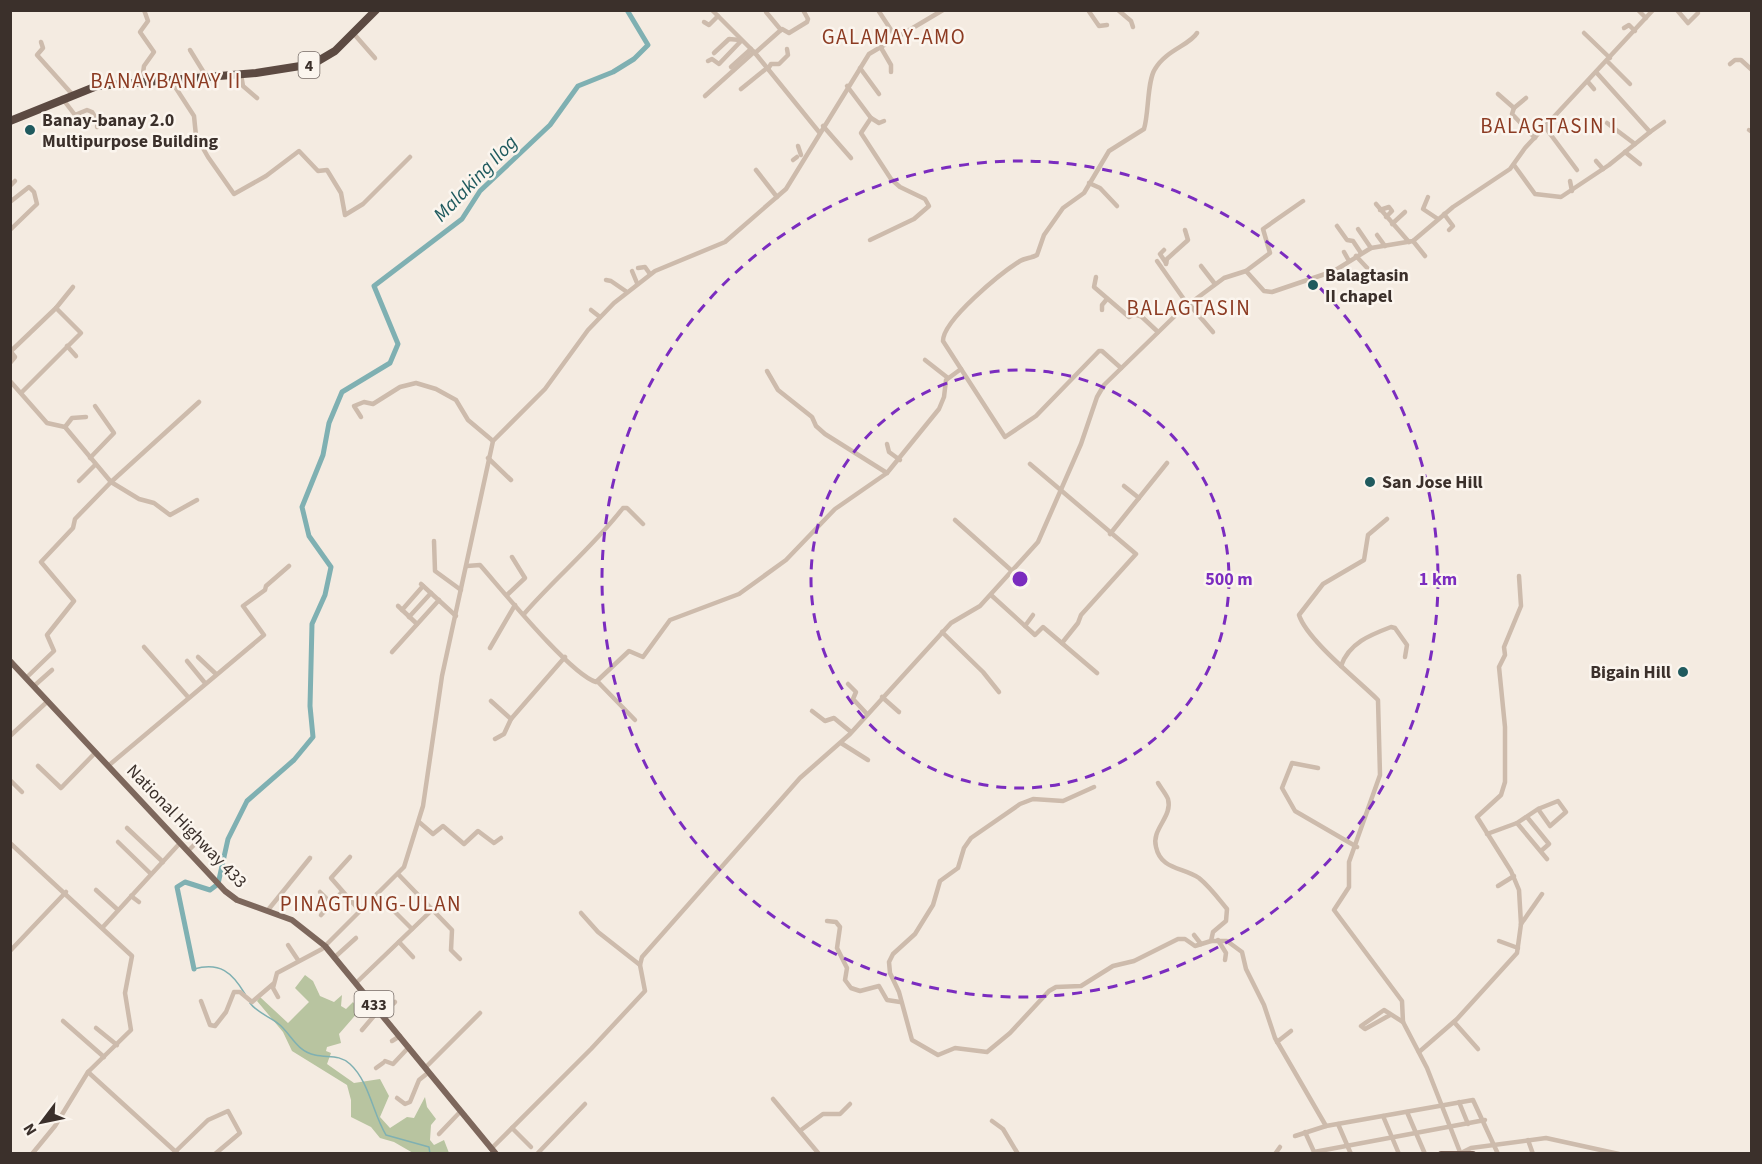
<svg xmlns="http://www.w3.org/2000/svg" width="1762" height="1164" font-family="'Source Sans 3',sans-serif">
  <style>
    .green { fill: #b8c4a0 }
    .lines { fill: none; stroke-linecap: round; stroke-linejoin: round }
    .stream { stroke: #7fb0b2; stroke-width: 1.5 }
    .river { stroke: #7fb0b2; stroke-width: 5 }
    .minor { stroke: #cdbbac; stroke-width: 4.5 }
    .major { stroke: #7d675c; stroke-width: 6 }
    .highway { stroke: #5c4a42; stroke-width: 8 }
    .ring { fill: none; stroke: #7b2cbf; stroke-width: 3; stroke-dasharray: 10 8 }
    .poi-dot { fill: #1f5a5e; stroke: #fbf5ee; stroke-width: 2 }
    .labels { text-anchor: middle; stroke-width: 5; stroke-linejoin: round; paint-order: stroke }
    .shield { fill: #fbf5ee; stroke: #756b66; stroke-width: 1.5 }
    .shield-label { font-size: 16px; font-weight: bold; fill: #3b302b }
    .poi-label { font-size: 18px; font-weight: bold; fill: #3b302b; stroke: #fbf5ee; text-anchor: start }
    .street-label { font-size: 18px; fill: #3b302b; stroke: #fbf5ee }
    .water-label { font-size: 20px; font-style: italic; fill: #1f5a5e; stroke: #fbf5ee }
    .quarter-label { font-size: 21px; letter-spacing: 1.5px; fill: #8c3b22; stroke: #fbf5ee }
    .centre { fill: #7b2cbf; stroke: #fbf5ee; stroke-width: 3 }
    .ring-label { font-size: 18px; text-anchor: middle; font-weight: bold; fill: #7b2cbf; stroke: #fbf5ee; stroke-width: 5; stroke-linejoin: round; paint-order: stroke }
  </style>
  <rect width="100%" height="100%" fill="#f4ebe1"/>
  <path class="green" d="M305 975 313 981 320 996 334 1002 342 995 341 1006 346 1009 353 1002 359 1011 339 1034 341 1043 327 1047 326 1051 331 1053 327 1064 354 1083 380 1079 389 1096 380 1117 390 1128 407 1117 414 1118 425 1097 427 1107 436 1119 431 1125 430 1140 434 1145 444 1140 449 1153H413L394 1142 380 1138 371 1127 351 1117V1100L347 1085 292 1051 283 1032 257 1001 260 997 288 1023 309 1002 295 988Z"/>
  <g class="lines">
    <g class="stream">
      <path d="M194 969C220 962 232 972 245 994"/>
      <path d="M250 1003C257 1013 271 1017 280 1025 292 1036 298 1052 315 1055 328 1058 339 1054 350 1064 369 1081 373 1114 386 1135L429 1147 430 1154"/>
    </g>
    <path class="river" d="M194 969 177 887 185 882 210 890 218 884 228 839 247 801 294 760 313 737 310 706 312 624 325 595 331 567 309 536 302 507 323 455 329 423 342 392 390 363 398 344 374 286 462 219 480 191 550 125 578 86 613 72 634 59 648 45 627 10"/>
    <g class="minor">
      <path d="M712 10 755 53 819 132"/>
      <path d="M878 10 895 36"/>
      <path d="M1088 10 1099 26 1107 25"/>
      <path d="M1118 10 1131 21 1133 27"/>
      <path d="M1638 10 1646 18"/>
      <path d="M1677 10 1688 23 1698 13"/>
      <path d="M766 12 781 30"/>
      <path d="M704 22 709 25 718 16"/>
      <path d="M1624 28 1629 25 1635 31"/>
      <path d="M1584 33 1610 58"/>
      <path d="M354 34 375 58"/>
      <path d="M41 42 43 48 37 55 72 94"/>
      <path d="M880 46 891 65V72"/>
      <path d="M190 50 206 76"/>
      <path d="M714 53 729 39 740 40"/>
      <path d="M755 53 782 29 789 33 807 22 808 19 803 10"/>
      <path d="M708 61 712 59 719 64 741 41"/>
      <path d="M1607 61 1630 84"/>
      <path d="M1730 64 1735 60H1741L1752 70"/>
      <path d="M731 67 751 49"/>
      <path d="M860 68 879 94"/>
      <path d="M768 69 771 64H779L788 55 787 49"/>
      <path d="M241 74 243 86 257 98"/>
      <path d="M170 79 194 116 196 136 208 157 234 194 266 176 299 151 318 171 327 170 341 193 345 215 363 204 410 157"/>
      <path d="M142 80 144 66 154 52 140 32 148 21 144 10"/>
      <path d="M1588 82 1594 89"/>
      <path d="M847 86 871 118 861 133 891 179 900 187 925 199 929 206 914 219 870 240"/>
      <path d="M741 89 767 68"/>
      <path d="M1498 94 1514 108 1526 98"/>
      <path d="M705 96 754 52"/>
      <path d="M62 98 75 115 87 110 92 112 98 122 97 127"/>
      <path d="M1514 108 1512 114 1535 138"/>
      <path d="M871 118 879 123 884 121"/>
      <path d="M1607 123 1635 144"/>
      <path d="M823 126 851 158"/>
      <path d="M1545 127 1577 170"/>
      <path d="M1749 130 1752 132"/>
      <path d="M1650 132 1664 122"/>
      <path d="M798 146 801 155"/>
      <path d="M1625 152 1640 164"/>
      <path d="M793 160 797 157"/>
      <path d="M1596 161 1603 169"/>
      <path d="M1514 165 1535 194 1561 197 1609 165 1650 132 1596 72"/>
      <path d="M756 170 777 197"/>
      <path d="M1570 181 1572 191"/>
      <path d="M1089 183 1100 188 1117 206"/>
      <path d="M10 186 15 181"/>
      <path d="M1428 197 1423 209 1438 219"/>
      <path d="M10 202 29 187 34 192 37 204 10 230"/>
      <path d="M1376 204 1409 242"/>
      <path d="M1380 210 1389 207 1392 211 1386 217"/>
      <path d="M1444 214 1453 226 1449 230"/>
      <path d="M1392 224 1405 212"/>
      <path d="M1337 226 1347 240 1353 241 1361 253"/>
      <path d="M1358 229 1371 248"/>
      <path d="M1377 235 1385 246"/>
      <path d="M1413 241 1425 256"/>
      <path d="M1164 250 1160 254 1166 263"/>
      <path d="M1344 252 1349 261"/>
      <path d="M1356 256 1370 271"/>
      <path d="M1157 261 1188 305"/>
      <path d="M1166 264 1167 259 1188 240 1185 230"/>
      <path d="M1201 266 1215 284"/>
      <path d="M638 268 645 267 650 274"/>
      <path d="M632 271 637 283"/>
      <path d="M1246 271 1270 253 1263 229 1303 201"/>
      <path d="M1096 277 1094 287 1129 317 1134 314 1142 317 1158 332"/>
      <path d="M606 280 611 281 627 292"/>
      <path d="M1189 304 1213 332"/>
      <path d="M56 308 73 287"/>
      <path d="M591 310 600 317"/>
      <path d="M1102 310V305L1107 299"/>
      <path d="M67 346 76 356"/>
      <path d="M10 352 56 308 81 333 21 393"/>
      <path d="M925 360 948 378"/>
      <path d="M10 363 15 357 11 352"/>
      <path d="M961 369 1005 437 1036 416 1099 351H1102L1121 368"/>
      <path d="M767 371 778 390 812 417 816 426 825 434 887 473"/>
      <path d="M10 381 47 423 65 427 111 482 139 499 154 503 170 515 197 500"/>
      <path d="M361 417 354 406 364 402 373 404 400 387 416 383 436 389 456 400 468 420 493 441"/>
      <path d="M65 427 72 418 86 417"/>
      <path d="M887 444 889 452 900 460"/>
      <path d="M90 458 114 433 95 406"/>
      <path d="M488 458 511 480"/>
      <path d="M1030 464 1136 554 1081 615 1078 623 1062 643"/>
      <path d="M79 481 95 465"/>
      <path d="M1124 486 1139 498"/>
      <path d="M1387 519 1368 535 1364 560 1323 584 1299 615C1307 640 1358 680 1378 700L1380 775 1349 862V887L1334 910 1402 1001 1403 1022 1427 1068 1460 1152"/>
      <path d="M955 520 1012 571"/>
      <path d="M1110 534 1167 463"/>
      <path d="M434 541 435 571 461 590"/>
      <path d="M467 566 480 565C502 590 570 674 596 682L629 651 643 657 670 620 739 594 786 560 835 509 887 473 939 409 944 397 946 380 961 369 943 341C943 320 1001 273 1020 261 1025 258 1032 258 1037 255L1044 235 1063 208 1084 193 1109 151 1144 129C1149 113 1147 81 1155 69 1166 50 1190 45 1197 33"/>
      <path d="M421 584 456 616"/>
      <path d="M507 595 525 578 512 557"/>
      <path d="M991 595 1035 635 1043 627 1097 673"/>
      <path d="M398 606 417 624"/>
      <path d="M402 610 423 586"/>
      <path d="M524 614C556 577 593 547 623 508H627L643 524"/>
      <path d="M409 617 431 593"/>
      <path d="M1025 626 1033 615"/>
      <path d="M942 632 983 672 999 692"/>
      <path d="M144 647 188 697"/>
      <path d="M490 648 515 605"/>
      <path d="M392 652 439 600"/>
      <path d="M198 657 216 674"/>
      <path d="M187 661 205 683"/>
      <path d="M1341 666C1349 643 1370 635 1391 627L1395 628 1407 645 1405 657"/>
      <path d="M26 678 54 651 47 635 74 601 41 562 73 528 75 519 111 482 199 402"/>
      <path d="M598 682 635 720"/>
      <path d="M848 684 856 692 853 699 867 714"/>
      <path d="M34 686 52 670"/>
      <path d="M882 697 899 712"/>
      <path d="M491 701 511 719"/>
      <path d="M812 711 825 721 834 718 851 732"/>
      <path d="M10 736 48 701"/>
      <path d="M495 739 504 734 511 719 565 657"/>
      <path d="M841 743 868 760"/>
      <path d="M38 766 61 788 95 753"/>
      <path d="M108 766 264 635 243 606 265 590 266 586 289 566"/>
      <path d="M1318 768 1292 763 1282 788 1295 811 1357 847"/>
      <path d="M10 780 22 792"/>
      <path d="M1158 783C1161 788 1166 794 1168 799 1173 817 1151 829 1156 847 1161 870 1183 867 1199 878 1210 887 1218 898 1227 909L1226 921 1213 932 1211 941"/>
      <path d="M1094 787 1063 801 1033 799 1020 804 971 838 964 848 958 868 940 881 933 905 915 934 893 954 889 962 890 973 899 992 912 1040 938 1055 955 1048 987 1052 1010 1033 1049 991 1056 987 1081 986 1113 966 1134 961 1178 939H1185L1195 946 1211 941H1227L1242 952 1246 969 1264 1005 1275 1038 1326 1126"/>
      <path d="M1527 817 1549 844 1541 851"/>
      <path d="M419 822 433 834 443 826 464 844 478 831 494 843 501 838"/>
      <path d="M1517 823 1538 809 1558 801 1566 812 1550 826 1538 809"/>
      <path d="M127 828 163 862"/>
      <path d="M1487 834 1517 823 1547 859"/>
      <path d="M118 842 151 874"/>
      <path d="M10 843 132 956 125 993 131 1030 88 1072 55 1126 32 1154"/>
      <path d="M188 851 196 843 189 835"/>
      <path d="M350 857 331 878 360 911"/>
      <path d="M398 874 452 930 451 950 460 959"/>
      <path d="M1498 886 1514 876"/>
      <path d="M96 890 118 910"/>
      <path d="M320 892 332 904"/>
      <path d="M377 894 412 929"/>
      <path d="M131 896 139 902"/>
      <path d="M268 910 310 858"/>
      <path d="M581 913 598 932 640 965"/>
      <path d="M321 915 342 892"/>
      <path d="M827 921 836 922 840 927 837 948 847 968 845 980 851 988 860 991 879 986 887 1000 900 1002"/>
      <path d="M1521 924 1542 894"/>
      <path d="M103 927 180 843"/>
      <path d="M1194 935 1201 944"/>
      <path d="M1218 940 1226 953 1225 960"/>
      <path d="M1499 941 1518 948"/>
      <path d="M399 942 413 957"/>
      <path d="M288 945 298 960"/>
      <path d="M10 951 66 892"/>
      <path d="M335 957 356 938"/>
      <path d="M357 982 432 910"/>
      <path d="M278 997 273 988 277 973 322 949 404 867 423 806 442 676 493 441 545 389 588 330 614 303 655 271 725 242 786 189 869 54 943 10"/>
      <path d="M201 1001 210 1025 215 1026 226 1012 234 992H240L252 1002 273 984"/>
      <path d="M382 1014 395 1002"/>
      <path d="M1390 1015 1365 1029 1361 1026 1384 1010 1403 1022"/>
      <path d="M63 1021 104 1057"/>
      <path d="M1454 1022 1478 1049"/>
      <path d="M96 1028 117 1045"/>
      <path d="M362 1030 379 1010"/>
      <path d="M392 1041 400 1036"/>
      <path d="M1277 1042 1291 1031"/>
      <path d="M1419 1052 1457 1019 1517 953 1521 924 1519 890 1511 871 1477 817 1501 795 1505 782V727L1499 667 1505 655 1504 647 1521 606 1519 576"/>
      <path d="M385 1061 393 1064 409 1047"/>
      <path d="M376 1068 383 1063"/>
      <path d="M425 1068 480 1013"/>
      <path d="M88 1072 177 1153"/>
      <path d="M397 1098 405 1104 410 1102 419 1080 429 1072"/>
      <path d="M773 1099 819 1154"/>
      <path d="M1459 1102 1468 1124"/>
      <path d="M1407 1112 1425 1154"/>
      <path d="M1383 1116 1399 1154"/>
      <path d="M992 1121 1003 1129 1018 1154"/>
      <path d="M1338 1124 1351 1154"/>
      <path d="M512 1128 531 1147"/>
      <path d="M801 1130 823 1114H840L850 1104"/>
      <path d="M1305 1132 1315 1154"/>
      <path d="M439 1134 460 1112"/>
      <path d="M1295 1136 1326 1126 1473 1100 1498 1154"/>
      <path d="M1528 1140 1533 1154"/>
      <path d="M491 1149 591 1049 645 991 640 965 642 957 800 778 850 734 951 623 980 606 1038 542 1081 444 1097 397 1104 385 1181 310 1224 278 1246 271 1264 291 1272 292 1334 271 1371 248 1413 241 1453 207 1510 169 1525 148 1653 10"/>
      <path d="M175 1152 208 1120 228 1111 240 1133 215 1154"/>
      <path d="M1314 1152 1485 1120"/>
      <path d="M1463 1152 1471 1148 1546 1138 1619 1154"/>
      <path d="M537 1154 585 1104"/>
      <path d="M1275 1154 1280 1147"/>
    </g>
    <g class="major">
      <path d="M10 661 225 891 237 900 292 920 325 946 496 1154"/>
      <path d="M1441 1154H1473"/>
    </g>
    <path class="highway" d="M10 121 97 86 256 73 313 64 335 51 376 10"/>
  </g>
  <g class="ring">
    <circle cx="1020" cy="579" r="209"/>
    <circle cx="1020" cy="579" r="418"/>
  </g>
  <g class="poi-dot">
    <circle cx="30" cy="130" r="6"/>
    <circle cx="1313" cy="285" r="6"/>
    <circle cx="1370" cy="482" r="6"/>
    <circle cx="1683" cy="672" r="6"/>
  </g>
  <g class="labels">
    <g class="shield">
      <rect x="298.5" y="52" width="21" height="26" rx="4.5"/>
      <rect x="354.5" y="991" width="39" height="26" rx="4.5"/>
    </g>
    <g class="shield-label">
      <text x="309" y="71">4</text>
      <text x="374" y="1010">433</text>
    </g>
    <g class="poi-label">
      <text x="42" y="126">Banay-banay 2.0<tspan x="42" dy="21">Multipurpose Building</tspan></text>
      <text x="1325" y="281">Balagtasin<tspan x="1325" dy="21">II chapel</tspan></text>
      <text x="1382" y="488">San Jose Hill</text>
      <text x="1671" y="678" text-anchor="end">Bigain Hill</text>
    </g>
    <g class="street-label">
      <text transform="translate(187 826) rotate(46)" y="6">National Highway 433</text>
    </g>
    <g class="water-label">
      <text transform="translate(475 178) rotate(-46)" y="7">Malaking Ilog</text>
    </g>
    <g class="quarter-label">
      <text x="894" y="44">GALAMAY-AMO</text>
      <text x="166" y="88">BANAYBANAY II</text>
      <text x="1549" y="133">BALAGTASIN I</text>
      <text x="1189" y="315">BALAGTASIN</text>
      <text x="371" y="911">PINAGTUNG-ULAN</text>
    </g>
  </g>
  <circle cx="1020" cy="579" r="9" class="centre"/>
  <g class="ring-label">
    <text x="1229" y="585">500 m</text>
    <text x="1438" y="585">1 km</text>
  </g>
  <rect width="1762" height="1164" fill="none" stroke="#3b302b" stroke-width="24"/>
  <g transform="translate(42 1122) rotate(238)" stroke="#fbf5ee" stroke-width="4.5" paint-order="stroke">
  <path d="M0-4.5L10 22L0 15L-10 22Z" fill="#3b302b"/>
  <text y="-9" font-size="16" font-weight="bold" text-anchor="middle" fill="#3b302b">N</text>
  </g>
</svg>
